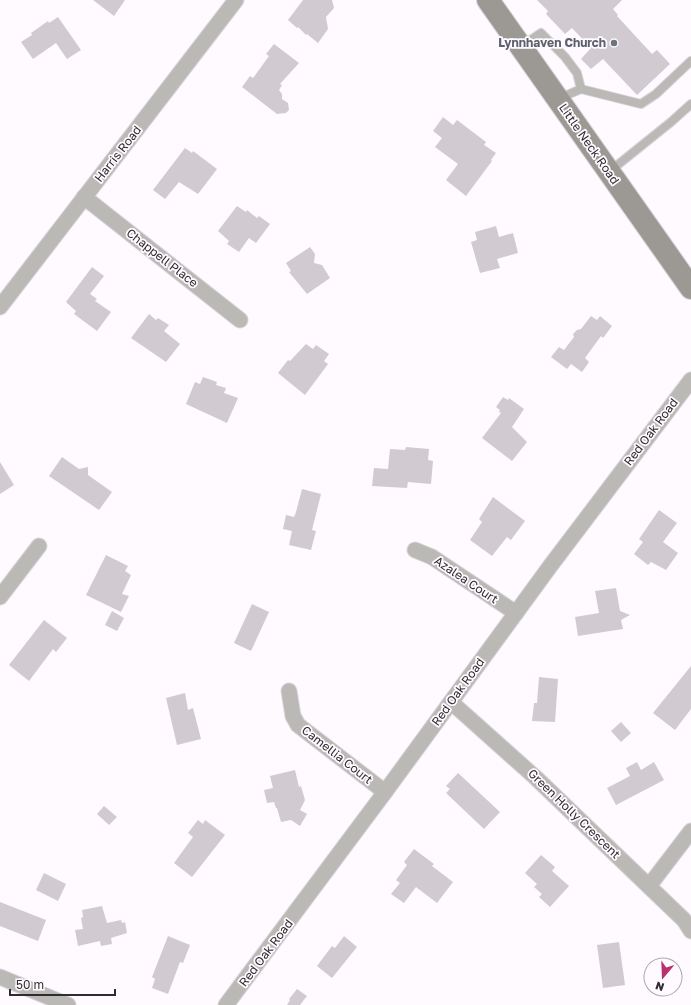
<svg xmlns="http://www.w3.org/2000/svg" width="691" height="1005" font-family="'Golos Text',sans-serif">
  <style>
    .building { fill: #d1cbd1 }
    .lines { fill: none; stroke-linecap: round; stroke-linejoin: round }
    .lane-casing { stroke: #d9d5d9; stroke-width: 10 }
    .street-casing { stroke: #d9d5d9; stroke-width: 17 }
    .secondary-casing { stroke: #d9d5d9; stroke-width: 24 }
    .lane { stroke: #bbb9b6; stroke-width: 8 }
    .street { stroke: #bbb9b6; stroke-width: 15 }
    .secondary { stroke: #9c9995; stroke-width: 22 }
    .worship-dot { fill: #6b7280; stroke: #fffaff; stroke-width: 1.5 }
    .labels { text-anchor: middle; stroke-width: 3.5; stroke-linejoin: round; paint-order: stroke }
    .worship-label { font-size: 12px; font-weight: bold; fill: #5b616d; stroke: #fffaff; text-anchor: end }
    .street-label { font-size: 12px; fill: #2e2c2e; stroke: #fffaff }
  </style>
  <rect width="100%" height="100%" fill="#fffaff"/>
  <g class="building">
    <path d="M93 0H125L114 16Z"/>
    <path d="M303 0H332L334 8 326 17 328 29 318 43 307 34 306 35 298 27 297 28 288 20Z"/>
    <path d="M537 0H622L613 9 618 15 617 16 652 54 657 50 670 64 637 95 603 59 591 69 581 59 591 48 572 28 565 34 546 14 548 11Z"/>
    <path d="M58 17 81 50 67 59 56 43 33 59 21 42 32 35 31 33 48 21 49 23Z"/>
    <path d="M274 44 299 63 280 84 282 85 279 90 282 94V99L288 103 289 110 286 113 277 114 242 87 250 76 253 78 269 56 266 54Z"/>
    <path d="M443 117 453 125 457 120 486 142 484 145 496 153 491 160 492 161 466 196 446 180 458 164 435 147 442 138 433 131Z"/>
    <path d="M185 148 192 153 193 151 217 169 198 194 179 182 165 199 153 190Z"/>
    <path d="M237 206 246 212 247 210 257 218 259 216 270 224 256 243 249 238 239 252 227 244 229 241 218 231Z"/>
    <path d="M496 226 499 237 513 233 518 253 497 259 500 268 480 273 471 242 477 240 475 232Z"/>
    <path d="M310 247 315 254 314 263 322 265 330 278 307 294 289 272 291 271 286 263Z"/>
    <path d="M92 267 104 276 90 294 97 299 95 301 111 312 97 331 74 314 76 311 66 302Z"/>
    <path d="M149 314 156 320 158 318 169 325 164 331 180 344 166 362 131 338Z"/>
    <path d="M591 316 597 320 600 316 612 326 603 338 601 336 585 358 589 362 582 372 571 364 567 369 551 357 559 347 564 350 574 337 573 334 577 330 581 329Z"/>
    <path d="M306 344 313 349 316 345 329 354 324 361 328 364 305 395 278 373 288 360 290 361Z"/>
    <path d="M203 377 217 382 216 385 226 388 224 393 238 398 227 423 186 404 195 382 200 384Z"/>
    <path d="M503 397 508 400 509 398 524 409 512 427 527 442 512 461 482 438 501 413 499 412 500 410 496 407Z"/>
    <path d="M406 447 429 449 428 460 433 461 431 484 408 482 407 488 372 486 374 468 388 469 390 449 405 450Z"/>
    <path d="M62 457 79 469 88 467V475L112 492 99 510 49 476Z"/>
    <path d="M0 462 14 485 0 494Z"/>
    <path d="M302 489 321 494 312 530 316 531 311 550 289 545 292 531 283 529 286 515 294 517 296 512Z"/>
    <path d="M493 497 525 521 511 540 507 537 492 556 470 540 482 522 479 519Z"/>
    <path d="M659 510 677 523 663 542 678 553 666 570 651 562 648 565 634 554 643 542 639 539Z"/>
    <path d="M106 555 128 566 125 571 131 575 122 594 129 596 121 612 86 595Z"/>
    <path d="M616 588 620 611 630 615 621 620 623 629 578 636 575 617 599 613 595 591Z"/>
    <path d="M252 604 269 612 251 651 234 643Z"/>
    <path d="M112 611 124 618 117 631 105 625Z"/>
    <path d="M44 620 67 638 56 652 53 649 29 681 9 665Z"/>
    <path d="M691 666V709L675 730 653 713Z"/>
    <path d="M539 677 558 679 555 722 532 721 534 703H537Z"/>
    <path d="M185 693 188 710 193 708 201 739 177 745 166 698Z"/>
    <path d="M621 722 631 733 621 742 611 731Z"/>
    <path d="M637 762 641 770 654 762 664 780 616 805 607 788 630 776 626 768Z"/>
    <path d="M295 770 299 787 301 786 305 800 300 810 307 814 300 826 291 820 281 822 277 808H276L274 802 267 803 264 790 273 788 270 776Z"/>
    <path d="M458 773 500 812 484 829 446 793 450 789 446 786Z"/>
    <path d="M104 806 117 817 109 825 97 814Z"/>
    <path d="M198 820 203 824 205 820 225 835 192 877 174 863 193 837 188 833Z"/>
    <path d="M414 849 434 864 432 866 453 882 437 903 416 887 404 903 391 894 400 883 396 880 407 865 404 862Z"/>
    <path d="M541 855 555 867 552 871 569 886 550 907 539 897 542 894 534 887 537 884 525 873Z"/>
    <path d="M44 873 66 884 58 901 36 890Z"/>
    <path d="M0 902 46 920 38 941 0 926Z"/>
    <path d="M102 906 107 923 121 920 122 923 125 922 127 933 111 938 112 944 101 946 100 941 78 946 75 930 83 929 81 918 83 917 82 910Z"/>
    <path d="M168 936 190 945 183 963 180 962 168 994 152 988 155 979 152 977Z"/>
    <path d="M344 936 357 947 332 978 317 966 332 946 335 948Z"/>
    <path d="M619 942 625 985 603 988 597 945Z"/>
    <path d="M297 989 307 996 300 1005H287L290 1000 289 999Z"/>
  </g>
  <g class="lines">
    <g class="lane-casing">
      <g id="lane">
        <path d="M522 46 541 33 565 57 577 73 581 89"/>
        <path d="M560 98 581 89 641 104 656 94 691 61"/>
        <path d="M610 171 671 122 691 104"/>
      </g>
    </g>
    <g class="street-casing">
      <g id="street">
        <path d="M84 197 240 320"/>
        <path d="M0 307 236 0"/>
        <path d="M415 550 432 557 516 613"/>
        <path d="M0 597 39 546"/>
        <path d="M289 691 293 716 298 725 385 792"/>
        <path d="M451 702 536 778 684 920 691 931"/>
        <path d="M649 886 691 831"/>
        <path d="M0 977 68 1005"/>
        <path d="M226 1005 385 792 551 565 691 380"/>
      </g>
    </g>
    <g class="secondary-casing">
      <path id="secondary" d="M488 0 691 288"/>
    </g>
    <use href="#lane" class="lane"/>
    <use href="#street" class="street"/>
    <use href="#secondary" class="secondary"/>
  </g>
  <circle class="worship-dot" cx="614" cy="43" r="4"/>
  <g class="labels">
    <g class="worship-label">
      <text x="606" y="47">Lynnhaven Church</text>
    </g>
    <g class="street-label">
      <text transform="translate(589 144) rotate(55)" y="4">Little Neck Road</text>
      <text transform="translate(118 154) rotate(-52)" y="4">Harris Road</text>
      <text transform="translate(162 258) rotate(38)" y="4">Chappell Place</text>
      <text transform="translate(651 432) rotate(-53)" y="4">Red Oak Road</text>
      <text transform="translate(466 580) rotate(34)" y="4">Azalea Court</text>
      <text transform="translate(458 692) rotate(-54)" y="4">Red Oak Road</text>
      <text transform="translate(337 755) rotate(38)" y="4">Camellia Court</text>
      <text transform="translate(574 814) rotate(44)" y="4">Green Holly Crescent</text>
      <text transform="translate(266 953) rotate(-53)" y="4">Red Oak Road</text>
    </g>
  </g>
  <g transform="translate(663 977) rotate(199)"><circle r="19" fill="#fffaff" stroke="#aba8ab"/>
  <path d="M0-3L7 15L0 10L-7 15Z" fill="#b9306d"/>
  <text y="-6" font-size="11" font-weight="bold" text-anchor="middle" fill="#2e2c2e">N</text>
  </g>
  <path d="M10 989v6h105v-6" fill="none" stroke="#2e2c2e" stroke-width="2"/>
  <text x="16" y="989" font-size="12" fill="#2e2c2e" stroke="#fffaff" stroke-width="3" paint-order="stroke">50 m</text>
</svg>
